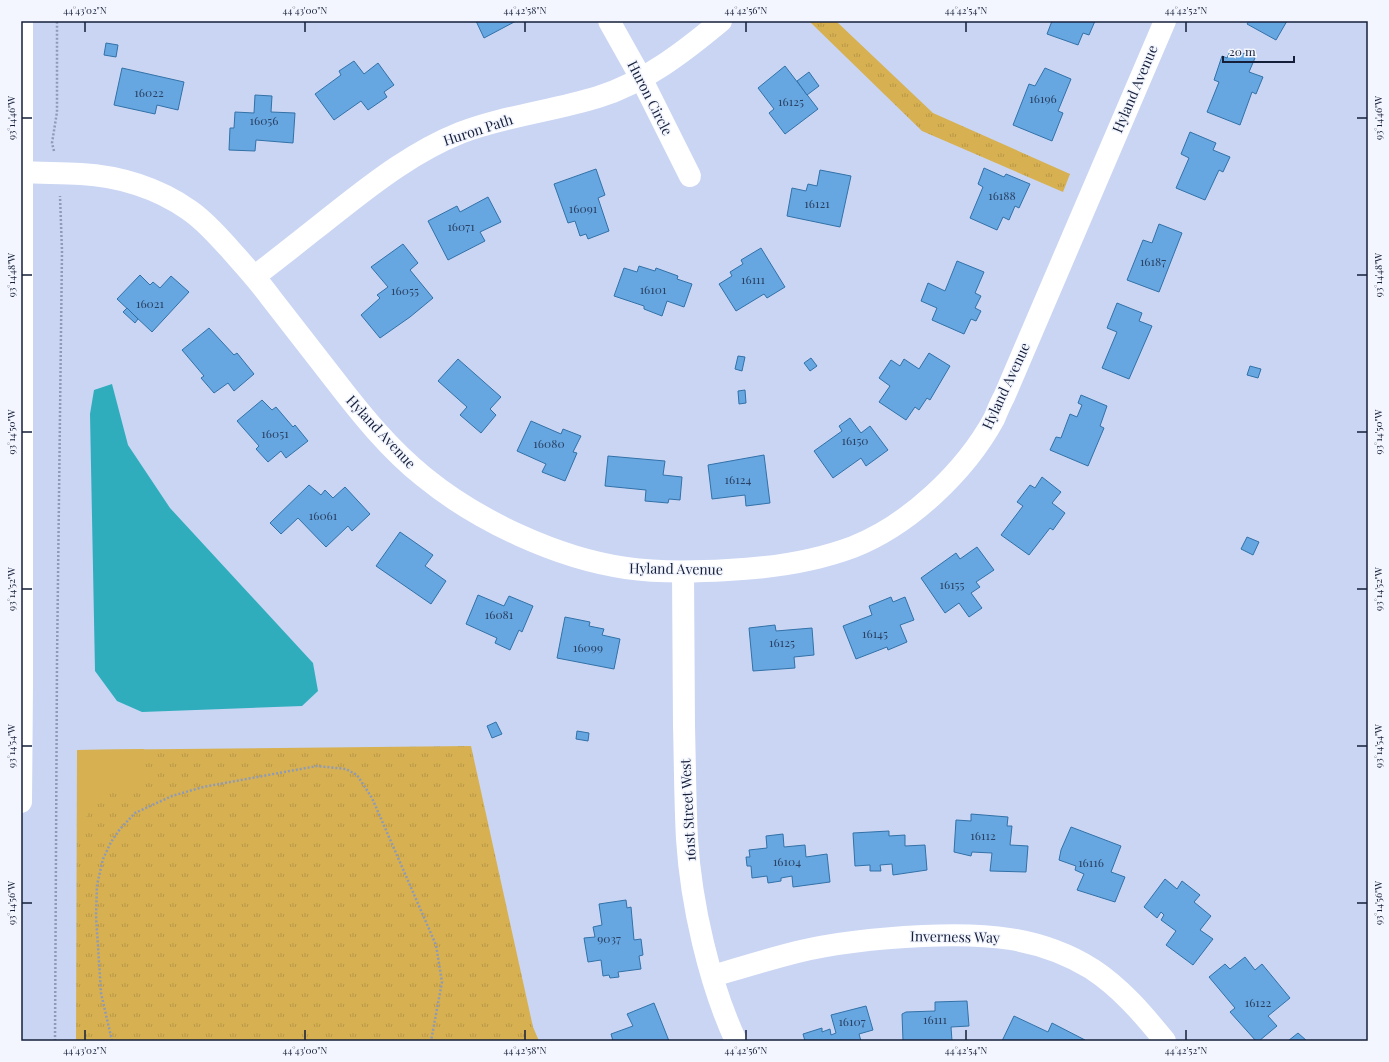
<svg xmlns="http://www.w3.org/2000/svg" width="1389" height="1062" font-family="'Playfair Display',serif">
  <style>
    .grass { fill: url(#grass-tufts) }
    .garden { fill: #d7b151 }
    .water { fill: #2fadbd }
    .building { fill: #67a7e1; stroke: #3271a8 }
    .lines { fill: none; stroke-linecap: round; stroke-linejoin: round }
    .path { stroke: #8f9ab7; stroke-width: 2.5; stroke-dasharray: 2 2; stroke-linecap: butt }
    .street { stroke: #fff; stroke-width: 22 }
    .secondary { stroke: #fff; stroke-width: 22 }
    .ticks { fill: none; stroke: #151f3a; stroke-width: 1.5 }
    .labels { text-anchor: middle; stroke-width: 3; stroke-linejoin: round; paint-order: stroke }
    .number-label { font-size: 12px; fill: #2a4164 }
    .street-label { font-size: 14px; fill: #151f3a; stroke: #f3f6fe }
    .neatline { fill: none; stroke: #151f3a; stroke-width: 1.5 }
    .ticks-label { font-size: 10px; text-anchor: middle; fill: #151f3a }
  </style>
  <defs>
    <pattern id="grass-tufts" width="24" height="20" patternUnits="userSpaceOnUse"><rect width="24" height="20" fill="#d7b151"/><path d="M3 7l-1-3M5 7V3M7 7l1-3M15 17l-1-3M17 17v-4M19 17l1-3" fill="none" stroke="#b89847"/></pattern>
  </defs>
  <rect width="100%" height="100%" fill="#c9d5f3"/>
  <g class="grass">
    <path d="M809 21H836L933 113 1070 174 1063 192 922 131Z"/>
    <path d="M471 746 533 1027 539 1041H76L77 750Z"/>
  </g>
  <path class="garden" d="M144 749 142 787 109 792 100 796 82 823V838L77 840V750Z"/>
  <path class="water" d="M112 384 128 445 170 508 313 663 318 691 302 706 142 712 117 701 95 671 90 414 94 390Z"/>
  <g class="building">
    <path d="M476 21H516L484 38Z"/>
    <path d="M1052 21H1095L1089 35 1083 33 1078 45 1047 34Z"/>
    <path d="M1249 21H1287L1276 40 1247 24Z"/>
    <path d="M106 43 118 45 116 57 104 55Z"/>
    <path d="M1231 49 1255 58 1249 72 1263 77 1256 94 1252 92 1240 125 1207 112 1219 82 1214 80 1222 56 1227 58Z"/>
    <path d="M354 61 364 74 378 63 394 85 384 92 387 97 368 110 361 101 334 120 315 94 341 75 339 71Z"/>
    <path d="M785 66 818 109 785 134 769 113 774 109 758 88Z"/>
    <path d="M122 68 184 82 178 110 157 105 155 114 114 105Z"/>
    <path d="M1045 68 1071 79 1058 111 1063 113 1052 141 1013 125 1029 84 1035 86Z"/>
    <path d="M809 72 819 86 807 95 797 81Z"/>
    <path d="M255 95 272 96 271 112 295 113 293 143 256 140 255 151 229 150 230 128H234L235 112 254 113Z"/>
    <path d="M1190 132 1216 143 1213 150 1230 157 1223 172 1219 170 1205 200 1176 188 1189 158 1181 154Z"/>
    <path d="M984 168 1004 177 1006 174 1030 184 1019 208 1015 206 1009 220 1003 217 997 230 970 218 983 187 978 184Z"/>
    <path d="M596 169 605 195 598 198 609 231 588 239 586 234 580 236 575 221 568 223 554 184Z"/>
    <path d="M820 170 851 176 840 227 787 216 792 188 806 191 808 184 817 186Z"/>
    <path d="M488 197 501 222 480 232 485 241 448 260 428 221 457 206 460 212Z"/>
    <path d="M1159 224 1182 233 1159 292 1127 280 1143 240 1152 243Z"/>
    <path d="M403 244 418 263 410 270 433 298 410 317 380 338 361 315 380 298 377 295 388 287 371 267Z"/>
    <path d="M761 248 785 287 767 298 764 294 736 311 719 284 732 276 730 272 743 264 741 260Z"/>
    <path d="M957 261 984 272 975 293 981 296 975 308 981 311 976 321 971 319 964 334 932 320 937 308 921 301 928 283 945 291Z"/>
    <path d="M639 266 655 271 656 268 678 276 677 279 692 284 684 307 667 301 662 316 644 309V306L614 296 624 268 637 272Z"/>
    <path d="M140 275 150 285 153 282 160 288 171 276 189 292 152 332 117 299Z"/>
    <path d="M1117 303 1142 313 1139 321 1152 326 1129 379 1102 368 1117 332 1107 328Z"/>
    <path d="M127 308 138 319 135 323 123 312Z"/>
    <path d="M209 328 234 355 237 353 254 374 234 391 228 383 214 393 201 378 204 376 182 350Z"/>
    <path d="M929 353 950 366 930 400 927 398 919 410 915 407 906 420 879 402 890 386 879 378 891 360 900 366 904 359 919 369Z"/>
    <path d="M738 356 745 357 742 371 735 369Z"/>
    <path d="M811 358 817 366 810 371 804 363Z"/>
    <path d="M458 359 501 397 490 409 496 415 481 433 460 415 467 407 438 381Z"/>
    <path d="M1250 366 1261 369 1258 378 1247 375Z"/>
    <path d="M745 390 746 403 739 404 738 391Z"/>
    <path d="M1081 395 1107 406 1100 426 1104 428 1088 466 1050 450 1056 437 1061 438 1070 414 1077 417 1082 405 1078 403Z"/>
    <path d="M262 400 272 410 276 407 293 427 295 425 308 441 286 458 281 451 268 462 256 449 259 446 237 421Z"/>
    <path d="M850 418 861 433 870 426 888 450 866 466 861 458 833 478 814 451 842 431 839 426Z"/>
    <path d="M531 421 561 434 563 429 581 436 573 452 577 453 565 481 542 472 546 464 517 451Z"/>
    <path d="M764 455 770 503 746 506 745 495 712 499 708 465Z"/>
    <path d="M608 456 665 461 663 475 682 477 680 500 669 499 668 503 645 501 646 490 605 486Z"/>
    <path d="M1042 477 1061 492 1052 503 1065 513 1053 530 1050 528 1029 555 1001 535 1023 506 1017 502 1030 485 1035 488Z"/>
    <path d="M309 485 321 495 325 490 333 498 345 487 370 514 352 531 348 526 326 547 298 518 281 534 270 523Z"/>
    <path d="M400 532 433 555 425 566 446 581 431 604 376 566Z"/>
    <path d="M1247 537 1259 542 1253 555 1241 549Z"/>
    <path d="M977 547 994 570 976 582 980 587 971 593 982 608 969 617 959 603 945 613 921 578 956 553 960 559Z"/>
    <path d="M478 595 504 606 509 596 533 606 522 632 519 630 510 650 495 643 497 638 466 624Z"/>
    <path d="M891 597 893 602 905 597 914 620 900 625 907 642 888 650 887 647 856 659 843 626 872 615 869 606Z"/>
    <path d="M565 617 590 622 589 626 604 629 602 635 620 639 614 669 557 658Z"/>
    <path d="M775 625 776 631 812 628 814 655 794 657 795 668 753 671 749 628Z"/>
    <path d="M496 722 502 734 492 738 487 726Z"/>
    <path d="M577 731 589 733 588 741 576 739Z"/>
    <path d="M971 814 1008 817 1007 826H1012L1010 845 1028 846 1026 872 990 871 992 853 972 852 971 856 954 852 956 820 971 821Z"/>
    <path d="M1071 827 1121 846 1111 872 1125 877 1115 902 1077 890 1084 874 1075 870 1076 866 1059 860 1061 850Z"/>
    <path d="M889 831V836L905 835V846L925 845 927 870 893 875 892 864 880 865 881 871H870V865L855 866 853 833Z"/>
    <path d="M783 834 784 847 805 845 806 857 827 854 830 882 793 887 792 876 781 878V881L768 883 767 876 752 878 751 866H747L746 857H750L749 850 767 848 766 836Z"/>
    <path d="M1165 879 1177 889 1182 881 1200 895 1194 902 1211 916 1200 930 1213 939 1193 965 1166 945 1176 931 1161 920 1164 915 1161 912 1157 918 1144 907Z"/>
    <path d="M626 900 627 908 631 907 634 940 641 939 643 955 639 956 641 969 618 972 619 977 610 978 609 975 603 976 601 960 588 962 584 938 595 937 593 927 602 925 599 904Z"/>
    <path d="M1245 957 1255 970 1262 964 1290 998 1268 1016 1277 1026 1259 1041H1256L1230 1012 1235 1008 1209 977 1225 964 1230 969Z"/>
    <path d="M967 1001 969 1026 951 1027 952 1041H903L902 1014 906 1012 935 1011V1002Z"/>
    <path d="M654 1003 669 1041H613L611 1034 633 1026 627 1014Z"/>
    <path d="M866 1006 873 1030 859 1034 861 1041H805L803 1034 822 1028V1032L830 1029 831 1035 836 1033 831 1015Z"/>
    <path d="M1014 1016 1048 1032 1052 1023 1085 1040 1002 1041Z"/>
    <path d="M1298 1033 1307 1041H1288Z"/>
  </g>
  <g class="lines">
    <g class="path">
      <path d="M54 151 52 143 57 112V21"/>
      <path d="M55 1041 57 661 62 251 60 196"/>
      <path d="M112 1041 101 993 96 916 97 885 103 859 111 842 120 829 135 813 172 796 203 787 317 766 346 769 357 775 372 798 436 945 442 982 431 1041"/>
    </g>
    <g class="street">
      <path d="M609 21 641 78 690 176"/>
      <path d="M21 172C41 173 61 173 81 174 119 176 158 188 189 210 204 220 216 234 228 247 243 264 258 280 271 298 292 325 313 352 334 379 361 414 389 449 424 477 478 521 557 558 626 568 660 573 694 572 728 570 771 568 813 562 853 547 909 525 965 472 994 419 997 412 1000 404 1004 397L1165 21"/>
      <path d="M255 276C283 255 310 233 338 211 376 181 415 151 460 133 504 116 553 111 598 97 644 83 685 51 721 21"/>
      <path d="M683 572C683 623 684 675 684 726 685 764 685 801 687 839 691 903 709 983 736 1041"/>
      <path d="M713 976C740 968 769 959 797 952 838 942 881 938 923 936 983 933 1039 936 1092 969 1121 988 1143 1014 1165 1041"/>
    </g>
    <path class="secondary" d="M21 802 22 686V21"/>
  </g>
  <path class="ticks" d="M85 22V32M305 22V32M525 22V32M746 22V32M966 22V32M1186 22V32M22 118H32M1357 118H1367M22 275H32M1357 275H1367M22 432H32M1357 432H1367M22 589H32M1357 589H1367M22 746H32M1357 746H1367M22 903H32M1357 903H1367M85 1030V1040M305 1030V1040M525 1030V1040M746 1030V1040M966 1030V1040M1186 1030V1040"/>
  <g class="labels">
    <g class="number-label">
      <text x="149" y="97">16022</text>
      <text x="1043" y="103">16196</text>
      <text x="791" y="106">16125</text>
      <text x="264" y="125">16056</text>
      <text x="1002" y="200">16188</text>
      <text x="817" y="208">16121</text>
      <text x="583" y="213">16091</text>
      <text x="461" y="231">16071</text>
      <text x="1153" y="266">16187</text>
      <text x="753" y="284">16111</text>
      <text x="653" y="294">16101</text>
      <text x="405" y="295">16055</text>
      <text x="150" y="308">16021</text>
      <text x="275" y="438">16051</text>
      <text x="855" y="445">16150</text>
      <text x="549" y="448">16080</text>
      <text x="738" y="484">16124</text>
      <text x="323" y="520">16061</text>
      <text x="952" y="589">16155</text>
      <text x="499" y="619">16081</text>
      <text x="875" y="638">16145</text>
      <text x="782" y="647">16125</text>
      <text x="588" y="652">16099</text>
      <text x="983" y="840">16112</text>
      <text x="787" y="866">16104</text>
      <text x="1091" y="867">16116</text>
      <text x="609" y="943">9037</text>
      <text x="1258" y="1007">16122</text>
      <text x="935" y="1024">16111</text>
      <text x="852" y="1026">16107</text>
    </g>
    <g class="street-label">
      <text transform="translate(1135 89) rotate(-67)" y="5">Hyland Avenue</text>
      <text transform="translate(650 98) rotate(63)" y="5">Huron Circle</text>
      <text transform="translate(478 130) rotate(-18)" y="5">Huron Path</text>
      <text transform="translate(1006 386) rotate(-65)" y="5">Hyland Avenue</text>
      <text transform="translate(381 432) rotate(47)" y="5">Hyland Avenue</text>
      <text transform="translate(676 569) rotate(1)" y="5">Hyland Avenue</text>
      <text transform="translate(688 810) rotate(-93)" y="5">161st Street West</text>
      <text transform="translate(955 937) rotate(1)" y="5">Inverness Way</text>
    </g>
  </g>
  <rect width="1389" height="1062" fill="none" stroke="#f3f6fe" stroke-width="44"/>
  <path d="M1223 56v6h71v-6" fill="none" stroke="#151f3a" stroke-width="2"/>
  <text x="1229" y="56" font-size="12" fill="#151f3a" stroke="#f3f6fe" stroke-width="3" paint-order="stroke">20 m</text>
  <rect x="22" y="22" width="1345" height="1018" class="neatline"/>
  <g class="ticks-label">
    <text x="85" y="14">44°43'02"N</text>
    <text x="305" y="14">44°43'00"N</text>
    <text x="525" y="14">44°42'58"N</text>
    <text x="746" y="14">44°42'56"N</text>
    <text x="966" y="14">44°42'54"N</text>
    <text x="1186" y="14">44°42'52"N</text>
    <text transform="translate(1378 118) rotate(-90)" y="4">93°14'46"W</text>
    <text transform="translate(11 118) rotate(-90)" y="4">93°14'46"W</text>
    <text transform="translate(1378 275) rotate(-90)" y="4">93°14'48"W</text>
    <text transform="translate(11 275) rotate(-90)" y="4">93°14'48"W</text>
    <text transform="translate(1378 432) rotate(-90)" y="4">93°14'50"W</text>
    <text transform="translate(11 432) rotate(-90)" y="4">93°14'50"W</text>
    <text transform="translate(1378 589) rotate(-90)" y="4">93°14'52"W</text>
    <text transform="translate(11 589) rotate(-90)" y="4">93°14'52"W</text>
    <text transform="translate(1378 746) rotate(-90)" y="4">93°14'54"W</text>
    <text transform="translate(11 746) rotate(-90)" y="4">93°14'54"W</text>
    <text transform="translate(1378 903) rotate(-90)" y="4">93°14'56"W</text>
    <text transform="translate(11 903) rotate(-90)" y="4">93°14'56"W</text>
    <text x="85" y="1054">44°43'02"N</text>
    <text x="305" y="1054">44°43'00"N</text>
    <text x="525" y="1054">44°42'58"N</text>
    <text x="746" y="1054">44°42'56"N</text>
    <text x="966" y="1054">44°42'54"N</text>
    <text x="1186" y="1054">44°42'52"N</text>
  </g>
</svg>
